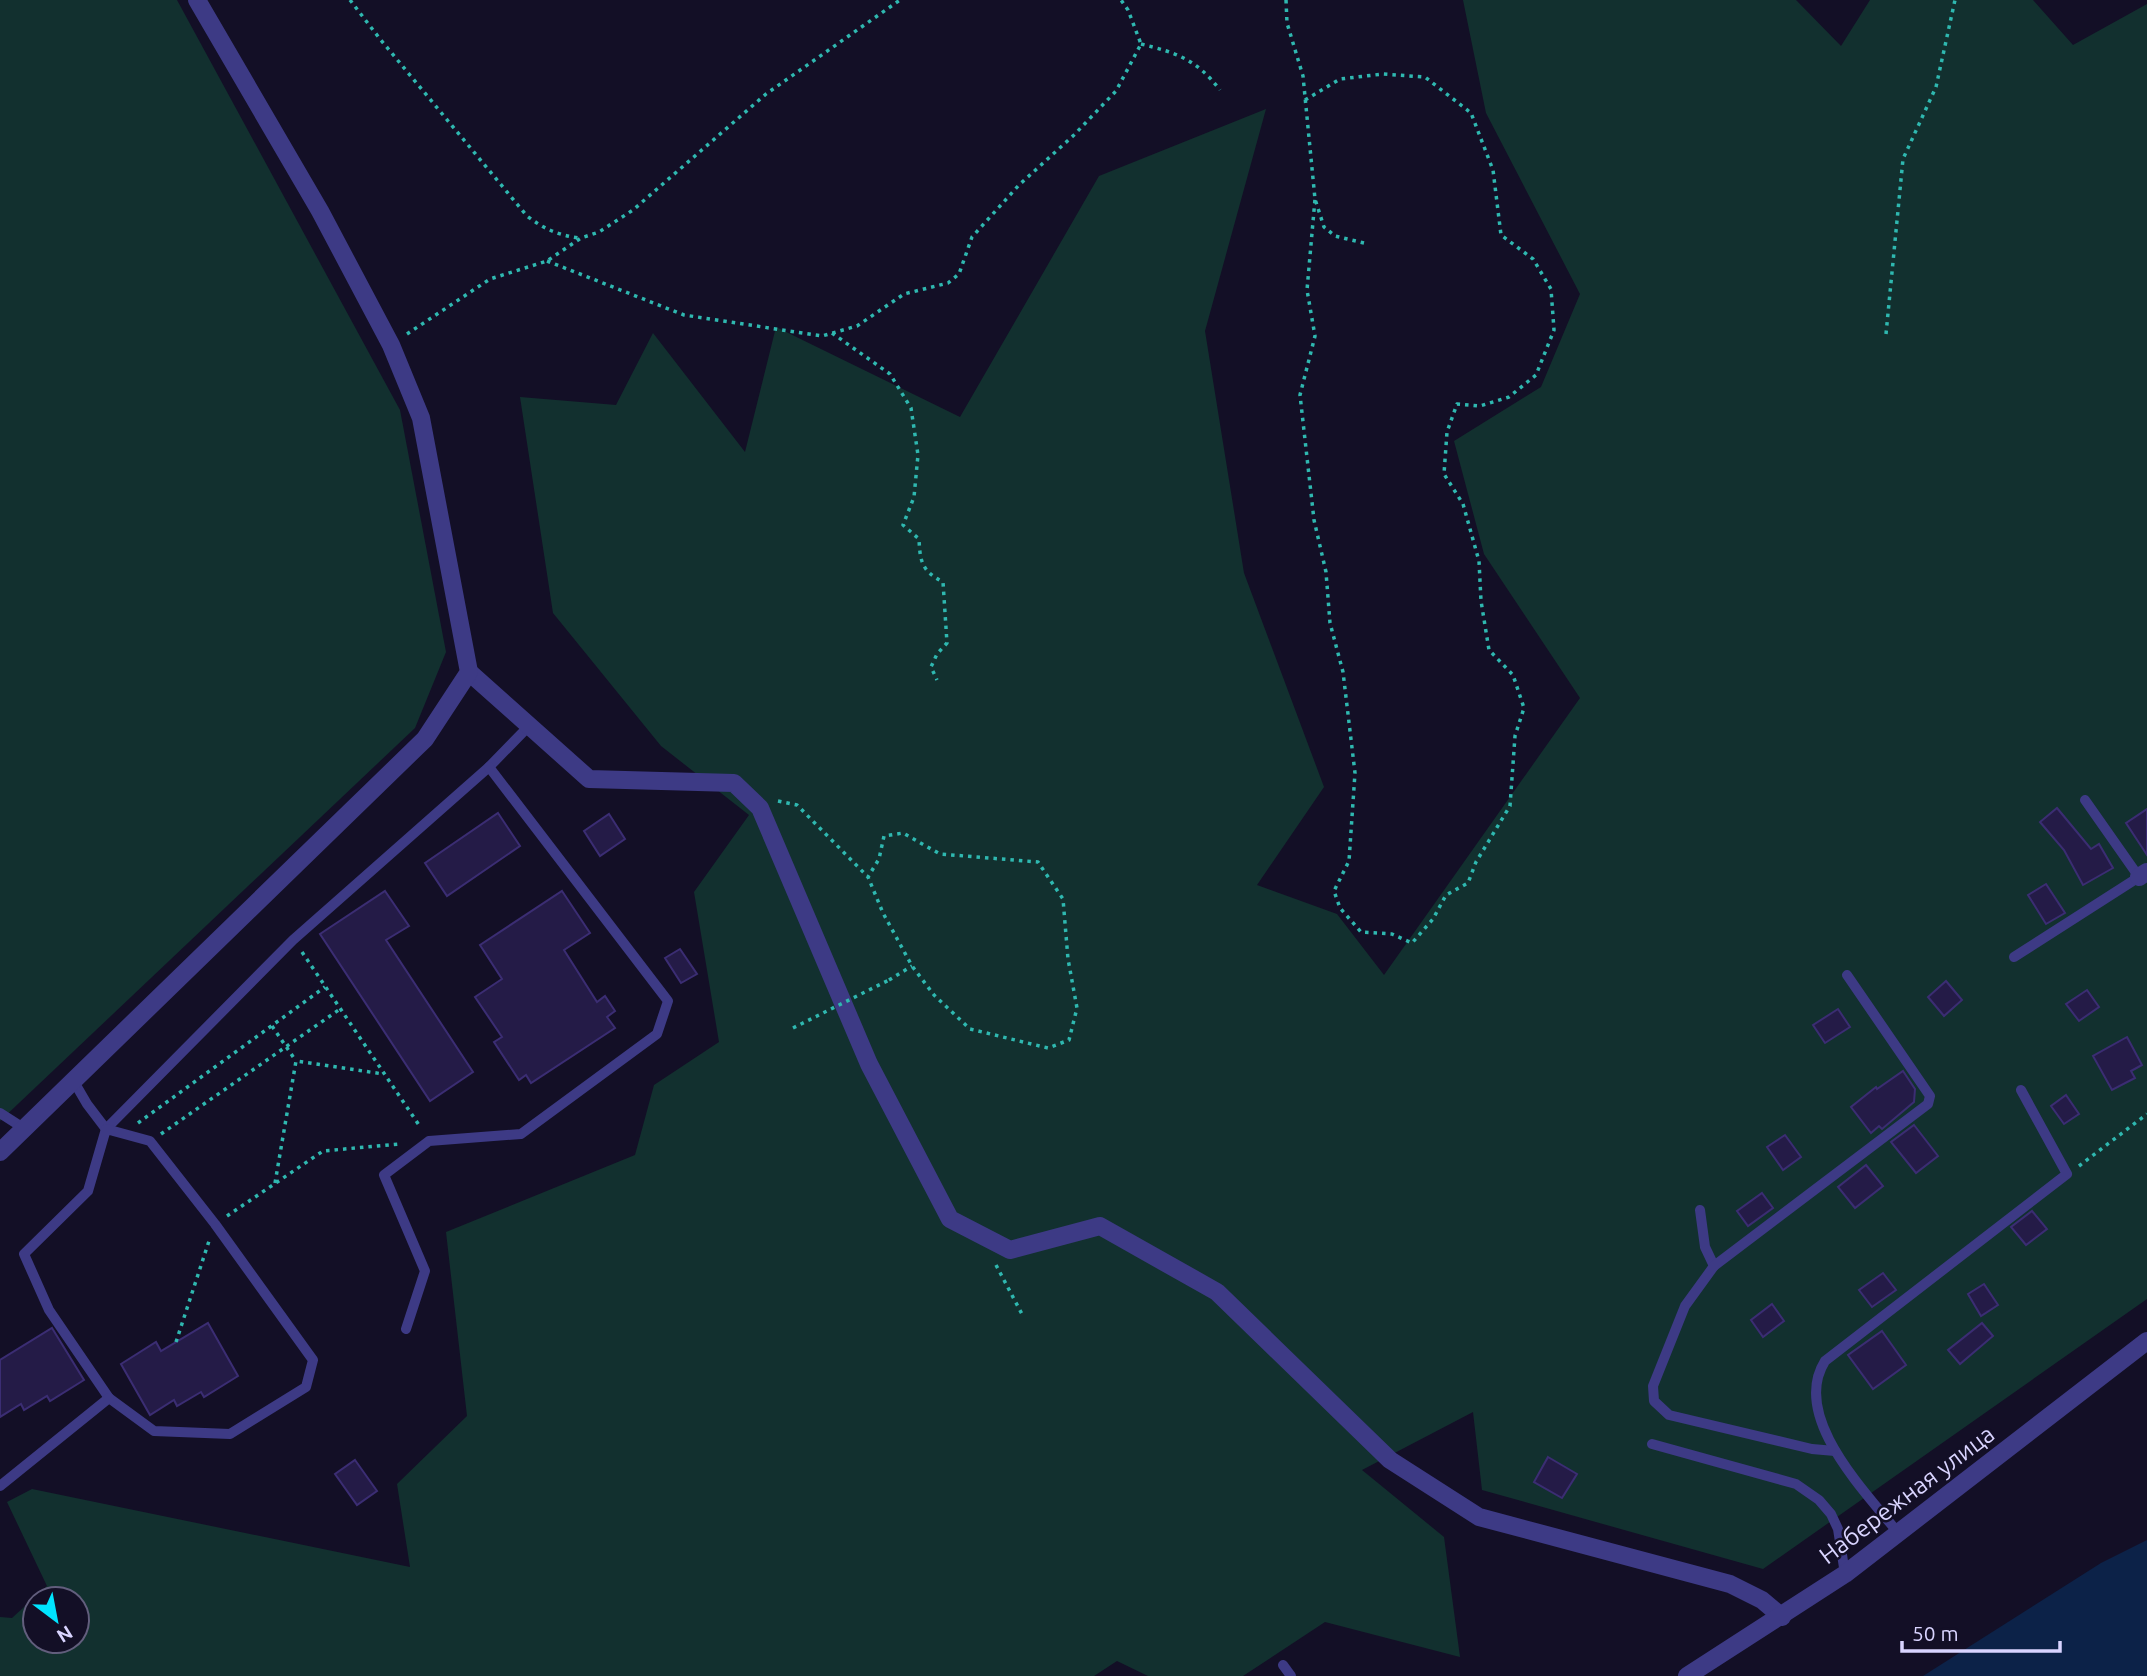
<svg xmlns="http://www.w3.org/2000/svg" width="2147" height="1676" font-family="Ubuntu,sans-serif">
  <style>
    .green { fill: #12302f; fill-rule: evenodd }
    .water { fill: #0c2248 }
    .building { fill: #241b47; stroke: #3b2d73; stroke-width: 2 }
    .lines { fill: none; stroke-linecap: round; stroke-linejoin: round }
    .path { stroke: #2fb8b0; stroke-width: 3.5; stroke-dasharray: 3.5 5; stroke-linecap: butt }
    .service { stroke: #3d3a85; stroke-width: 10 }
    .minor { stroke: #3d3a85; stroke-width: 18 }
    .path-bridge { stroke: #2fb8b0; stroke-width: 3.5; stroke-dasharray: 3.5 5; stroke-linecap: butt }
    .labels { text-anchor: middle; stroke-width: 5; stroke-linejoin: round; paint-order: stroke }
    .street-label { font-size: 24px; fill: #d9d4ff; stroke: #130f26 }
  </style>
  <rect width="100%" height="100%" fill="#130f26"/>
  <g class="green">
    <path d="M0 0H177L400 410 446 652 415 728 0 1121Z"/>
    <path d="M1463 0H1796L1841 46 1870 0H2033L2073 45 2147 4V1299L1763 1569 1482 1490 1473 1412 1362 1470 1444 1537 1460 1657 1325 1622 1243 1676H1148L1117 1661 1094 1676H0V1617L12 1618 47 1586 7 1502 32 1489 410 1567 397 1484 467 1416 446 1232 635 1155 654 1085 719 1042 694 892 749 815 661 746 553 613 520 397 616 405 653 333 745 452 776 327 960 417 1099 176 1266 109 1205 331 1244 573 1324 787 1257 885 1337 914 1384 975 1580 698 1484 554 1454 441 1541 387 1580 294 1486 113ZM35 1599H77V1641H35Z"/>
  </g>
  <path class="water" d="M2147 1540V1676H1923L2101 1563Z"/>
  <g class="building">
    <path d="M2057 808 2091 849 2099 844 2113 868 2083 885 2064 850 2040 822Z"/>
    <path d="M2147 809V855L2126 823Z"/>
    <path d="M498 813 520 846 447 896 425 863Z"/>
    <path d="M609 814 625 839 600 856 584 831Z"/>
    <path d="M2046 884 2065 913 2046 924 2028 895Z"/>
    <path d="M385 891 409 926 386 940 473 1072 430 1101 320 934Z"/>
    <path d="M562 891 590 933 564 950 597 1002 605 996 615 1011 607 1017 615 1028 531 1083 526 1075 519 1080 494 1042 502 1037 475 997 502 979 480 945Z"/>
    <path d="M680 949 697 974 681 983 665 958Z"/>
    <path d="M1946 981 1962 1000 1944 1016 1928 997Z"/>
    <path d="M2087 990 2099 1007 2079 1021 2066 1004Z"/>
    <path d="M1838 1009 1850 1027 1825 1043 1813 1025Z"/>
    <path d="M2127 1037 2142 1065 2131 1071 2135 1078 2112 1090 2093 1056Z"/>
    <path d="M1903 1071 1915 1089 1914 1102 1882 1129 1879 1126 1871 1133 1851 1107 1876 1087 1877 1089Z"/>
    <path d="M2066 1095 2079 1114 2064 1124 2051 1106Z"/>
    <path d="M1914 1125 1938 1156 1916 1173 1891 1142Z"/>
    <path d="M1785 1135 1801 1157 1783 1170 1767 1147Z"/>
    <path d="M1866 1165 1883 1186 1855 1208 1838 1187Z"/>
    <path d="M1762 1193 1773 1208 1748 1226 1737 1211Z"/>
    <path d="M2032 1211 2047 1229 2026 1245 2011 1227Z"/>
    <path d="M1883 1273 1896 1290 1872 1307 1859 1290Z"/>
    <path d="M1984 1284 1998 1305 1981 1316 1968 1294Z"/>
    <path d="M1772 1304 1784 1321 1763 1337 1751 1320Z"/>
    <path d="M208 1323 238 1376 204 1397 201 1392 177 1406 174 1400 150 1415 121 1364 156 1342 161 1351Z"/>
    <path d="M1982 1323 1993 1336 1960 1364 1948 1350Z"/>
    <path d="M52 1328 84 1380 50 1401 47 1396 24 1410 21 1404 0 1417V1360Z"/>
    <path d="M1882 1331 1906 1365 1873 1389 1848 1355Z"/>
    <path d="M1548 1457 1577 1474 1562 1498 1534 1482Z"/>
    <path d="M355 1460 377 1491 357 1505 335 1474Z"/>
  </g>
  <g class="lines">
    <g class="path">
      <path d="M350 0 380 39 527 216C544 229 558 235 579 238"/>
      <path d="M1286 0 1287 23 1303 76 1315 199 1324 227 1335 236 1364 243"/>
      <path d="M1141 44C1177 53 1196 59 1220 90"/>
      <path d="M1305 100 1340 79 1383 74 1425 77 1471 113 1493 170 1501 235 1533 259 1551 289 1554 330 1536 375 1509 397 1480 406 1457 404 1447 432 1444 474 1463 504 1479 561 1481 601 1489 650 1513 675 1524 708 1515 736 1510 806 1476 862 1468 883 1446 895 1433 919 1412 943 1392 934 1361 932 1340 908 1334 891 1349 861 1355 773 1343 672 1330 623 1326 572 1314 520 1300 395 1315 336 1307 290 1315 199"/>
      <path d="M547 261 684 315 822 336 857 326 904 294 948 283 959 274 972 237 1019 185 1074 135 1116 91 1141 44 1128 10 1121 0"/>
      <path d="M832 333 890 374 911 408 918 455 914 497 903 525 919 539C920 562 922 571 943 582L947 643 937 654 931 667 937 680"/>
      <path d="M407 334 490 279 547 261 581 238 599 232 633 210 766 94 900 0"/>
      <path d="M1886 334 1903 159 1936 87 1955 0"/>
      <path d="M778 801 797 805 868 877 883 913 912 966 934 995 970 1029 1048 1048 1069 1040 1077 1008 1068 959 1063 899 1038 862 940 854 903 833 884 836 879 859 868 877"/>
      <path d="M302 952 421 1128"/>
      <path d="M889 980 912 966"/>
      <path d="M272 1026 296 1061"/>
      <path d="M138 1123 325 987"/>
      <path d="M161 1134 340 1009"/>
      <path d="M2079 1166 2147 1114"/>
      <path d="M275 1183 296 1061 383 1074"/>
      <path d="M227 1216 323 1151 399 1144"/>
      <path d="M996 1265 1023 1316"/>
      <path d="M176 1342 209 1241"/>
    </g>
    <g class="service">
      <path d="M2014 957 2139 877 2085 800"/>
      <path d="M73 1080 87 1104 106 1129 293 940 489 767 528 727"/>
      <path d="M0 1113 25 1129"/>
      <path d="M106 1129 150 1141 215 1224 313 1360 306 1387 230 1434 154 1431 109 1398 49 1310 24 1254 88 1191Z"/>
      <path d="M1700 1210 1705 1247 1714 1266"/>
      <path d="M406 1329 425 1271 384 1175 429 1141 521 1134 657 1034 668 1001 489 767"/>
      <path d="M1652 1444 1796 1484 1819 1500 1831 1514 1838 1529 1845 1574"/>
      <path d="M1835 1451 1812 1449 1669 1415 1654 1401 1653 1386 1685 1306 1714 1266 1928 1104 1930 1096 1847 975"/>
      <path d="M0 1486 109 1398"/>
      <path d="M1899 1534C1866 1492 1790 1417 1825 1361L2067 1174 2021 1090"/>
      <path d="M1283 1665 1291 1676"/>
    </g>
    <g class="minor">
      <path d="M469 672 589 779 734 783 760 808 869 1064 950 1219 1010 1250 1100 1226 1217 1292 1390 1460 1479 1517 1730 1584 1762 1600 1782 1617"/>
      <path d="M2139 877 2147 872"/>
      <path d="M0 1152 425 739 469 672 421 418 391 345 320 211 197 0"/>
      <path d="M1687 1676 1845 1574 2147 1341"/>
    </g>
    <path class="path-bridge" d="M793 1028 889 980"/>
  </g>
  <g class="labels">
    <g class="street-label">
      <text transform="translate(1907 1495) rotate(-37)" y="8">Набережная улица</text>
    </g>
  </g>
  <g transform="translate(56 1620) rotate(148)"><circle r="33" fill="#130f26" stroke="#625e7d" stroke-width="2"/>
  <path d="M0-5L12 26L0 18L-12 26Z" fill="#00e5ff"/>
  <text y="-10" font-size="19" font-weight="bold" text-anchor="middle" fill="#d9d4ff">N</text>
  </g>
  <path d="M1902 1641v10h158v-10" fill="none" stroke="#d9d4ff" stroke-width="3.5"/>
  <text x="1912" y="1641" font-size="21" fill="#d9d4ff" stroke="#130f26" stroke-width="5" paint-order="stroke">50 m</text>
</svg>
